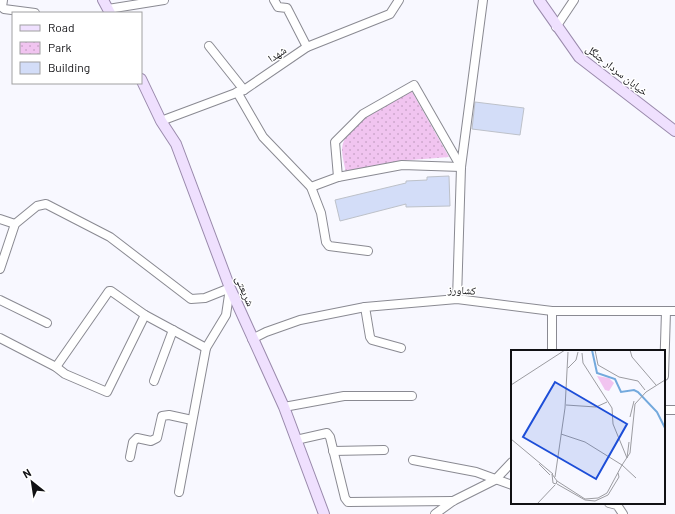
<svg xmlns="http://www.w3.org/2000/svg" width="675" height="514" font-family="Barlow,'Noto Naskh Arabic',sans-serif">
  <style>
    .park { fill: url(#park-dots) }
    .building { fill: #d3ddf8; stroke: #bdc1c9 }
    .lines { fill: none; stroke-linecap: round; stroke-linejoin: round }
    .minor-casing { stroke: #8a8a92; stroke-width: 10 }
    .major-casing { stroke: #9a8aac; stroke-width: 12 }
    .minor { stroke: #fff; stroke-width: 8 }
    .major { stroke: #efe0fe; stroke-width: 10 }
    .labels { text-anchor: middle; stroke-width: 3; stroke-linejoin: round; paint-order: stroke }
    .street-label { font-size: 11px; fill: #111114; stroke: #fff }
    .inset-river { fill: none; stroke: #73a9dd; stroke-width: 2 }
    .inset-road { fill: none; stroke: #9c9ca1; stroke-width: 1 }
    .view { fill: #1d4ed8; fill-opacity: 0.15; stroke: #1d4ed8; stroke-width: 2 }
    .inset-edge { fill: none; stroke: #111114; stroke-width: 2 }
  </style>
  <defs>
    <pattern id="park-dots" width="8" height="8" patternUnits="userSpaceOnUse"><rect width="8" height="8" fill="#f1c4f0"/><path d="M2 2h.1M6 6h.1" fill="none" stroke="#cea7cd" stroke-width="1.8" stroke-linecap="round"/></pattern>
  </defs>
  <rect width="100%" height="100%" fill="#f8f8ff"/>
  <path class="park" d="M411 90 449 157 398 161 346 174C345 166 342 157 342 149 344 122 390 101 411 90Z"/>
  <g class="building">
    <path d="M475 102 524 108 520 135 472 129Z"/>
    <path d="M449 176 450 206 406 207V204L340 221 335 200 406 183V181L427 180V177Z"/>
  </g>
  <g class="lines">
    <g class="minor-casing">
      <g id="minor">
        <path d="M3 0 2 7 4 9 35 13"/>
        <path d="M274 0 278 7 287 8 307 47"/>
        <path d="M108 9 164 0"/>
        <path d="M556 27 574 0"/>
        <path d="M209 46 244 90"/>
        <path d="M237 92 263 137 311 187 321 213 326 242 329 246 368 251"/>
        <path d="M161 121 244 90 307 47 390 14 399 0"/>
        <path d="M338 177 335 142 363 114 414 85 461 167"/>
        <path d="M311 187 338 177 402 165 461 167"/>
        <path d="M0 219 15 224"/>
        <path d="M0 269 15 224 37 206 46 204 110 237 191 299 205 298 230 288"/>
        <path d="M457 299 461 167 483 0"/>
        <path d="M0 300 47 323"/>
        <path d="M365 307 370 337 372 340 401 348"/>
        <path d="M552 311V351"/>
        <path d="M0 338 56 367 65 374 107 392 145 315"/>
        <path d="M252 339 266 332 300 320 365 307 457 299 552 311H675"/>
        <path d="M56 367 109 291H111L145 315 206 348"/>
        <path d="M664 376 666 311"/>
        <path d="M154 381 173 330"/>
        <path d="M284 407 344 396H412"/>
        <path d="M664 410H675"/>
        <path d="M296 440 327 433 330 437 345 498 348 502 453 501"/>
        <path d="M333 451 384 450"/>
        <path d="M130 457 133 442 137 438 151 441 157 438 162 416 169 415 192 420"/>
        <path d="M413 460 476 472 512 485"/>
        <path d="M179 492 206 348 226 315 230 288"/>
        <path d="M609 503 617 505 623 514"/>
        <path d="M435 514 453 501 495 480 512 462"/>
      </g>
    </g>
    <g class="major-casing">
      <g id="major">
        <path d="M103 0 110 13"/>
        <path d="M539 0 579 57 675 131"/>
        <path d="M141 79 161 121 176 144 230 288 284 407 324 514"/>
      </g>
    </g>
    <use href="#minor" class="minor"/>
    <use href="#major" class="major"/>
  </g>
  <g class="labels">
    <g class="street-label">
      <text transform="translate(277 54) rotate(-34)" y="4">شهدا</text>
      <text transform="translate(617 70) rotate(38)" y="4">خیابان سردار جنگل</text>
      <text transform="translate(462 290) rotate(3)" y="4">کشاورز</text>
      <text transform="translate(245 291) rotate(67)" y="4">شریعتی</text>
    </g>
  </g>
  <g transform="translate(511 350)">
    <rect width="154" height="154" fill="#f8f8ff"/>
    <path d="M86 26 98 28 103 33 98 41 94 40Z" fill="#f1c4f0"/>
    <path class="inset-river" d="M81 0 86 23 104 29 110 42 123 40 127 42 146 62 154 78"/>
    <path class="inset-road" d="M24 0H66M84 0 87 15 108 27 127 31 134 40M119 0 121 7 145 35M71 3 72 13 101 58 102 74 116 108M57 18 65 10 67 2M0 35 54 0M55 55 85 57 96 52M119 67 123 51M50 84 74 92 111 115 125 128M0 89 42 124M116 108 118 92M28 114 39 125M111 115 119 103 124 54 135 42 154 30M41 124 46 131 45 134 42 133ZM44 127 54 58 57 2M46 131 74 149 87 148 96 143 111 115M46 134 74 150 84 151 97 145 108 127 107 123M26 154 44 135"/>
    <path class="view" d="M44 32 116 74 85 129 12 87Z"/>
    <rect width="154" height="154" class="inset-edge"/>
  </g>
  <rect x="12" y="12" width="130" height="72" fill="#ffffff" stroke="#a0a0a1"/>
  <rect x="20" y="25" width="20" height="6" fill="#efe0fe" stroke="#a0a0a1"/>
  <text x="48" y="32" font-size="12" fill="#111114">Road</text>
  <rect x="20" y="42" width="20" height="12" fill="url(#park-dots)" stroke="#a0a0a1"/>
  <text x="48" y="52" font-size="12" fill="#111114">Park</text>
  <rect x="20" y="62" width="20" height="12" fill="#d3ddf8" stroke="#a0a0a1"/>
  <text x="48" y="72" font-size="12" fill="#111114">Building</text>
  <g transform="translate(32 482) rotate(330)" stroke="#ffffff" stroke-width="3" paint-order="stroke">
  <path d="M0-3L7 15L0 10L-7 15Z" fill="#111114"/>
  <text y="-6" font-size="11" font-weight="bold" text-anchor="middle" fill="#111114">N</text>
  </g>
</svg>
